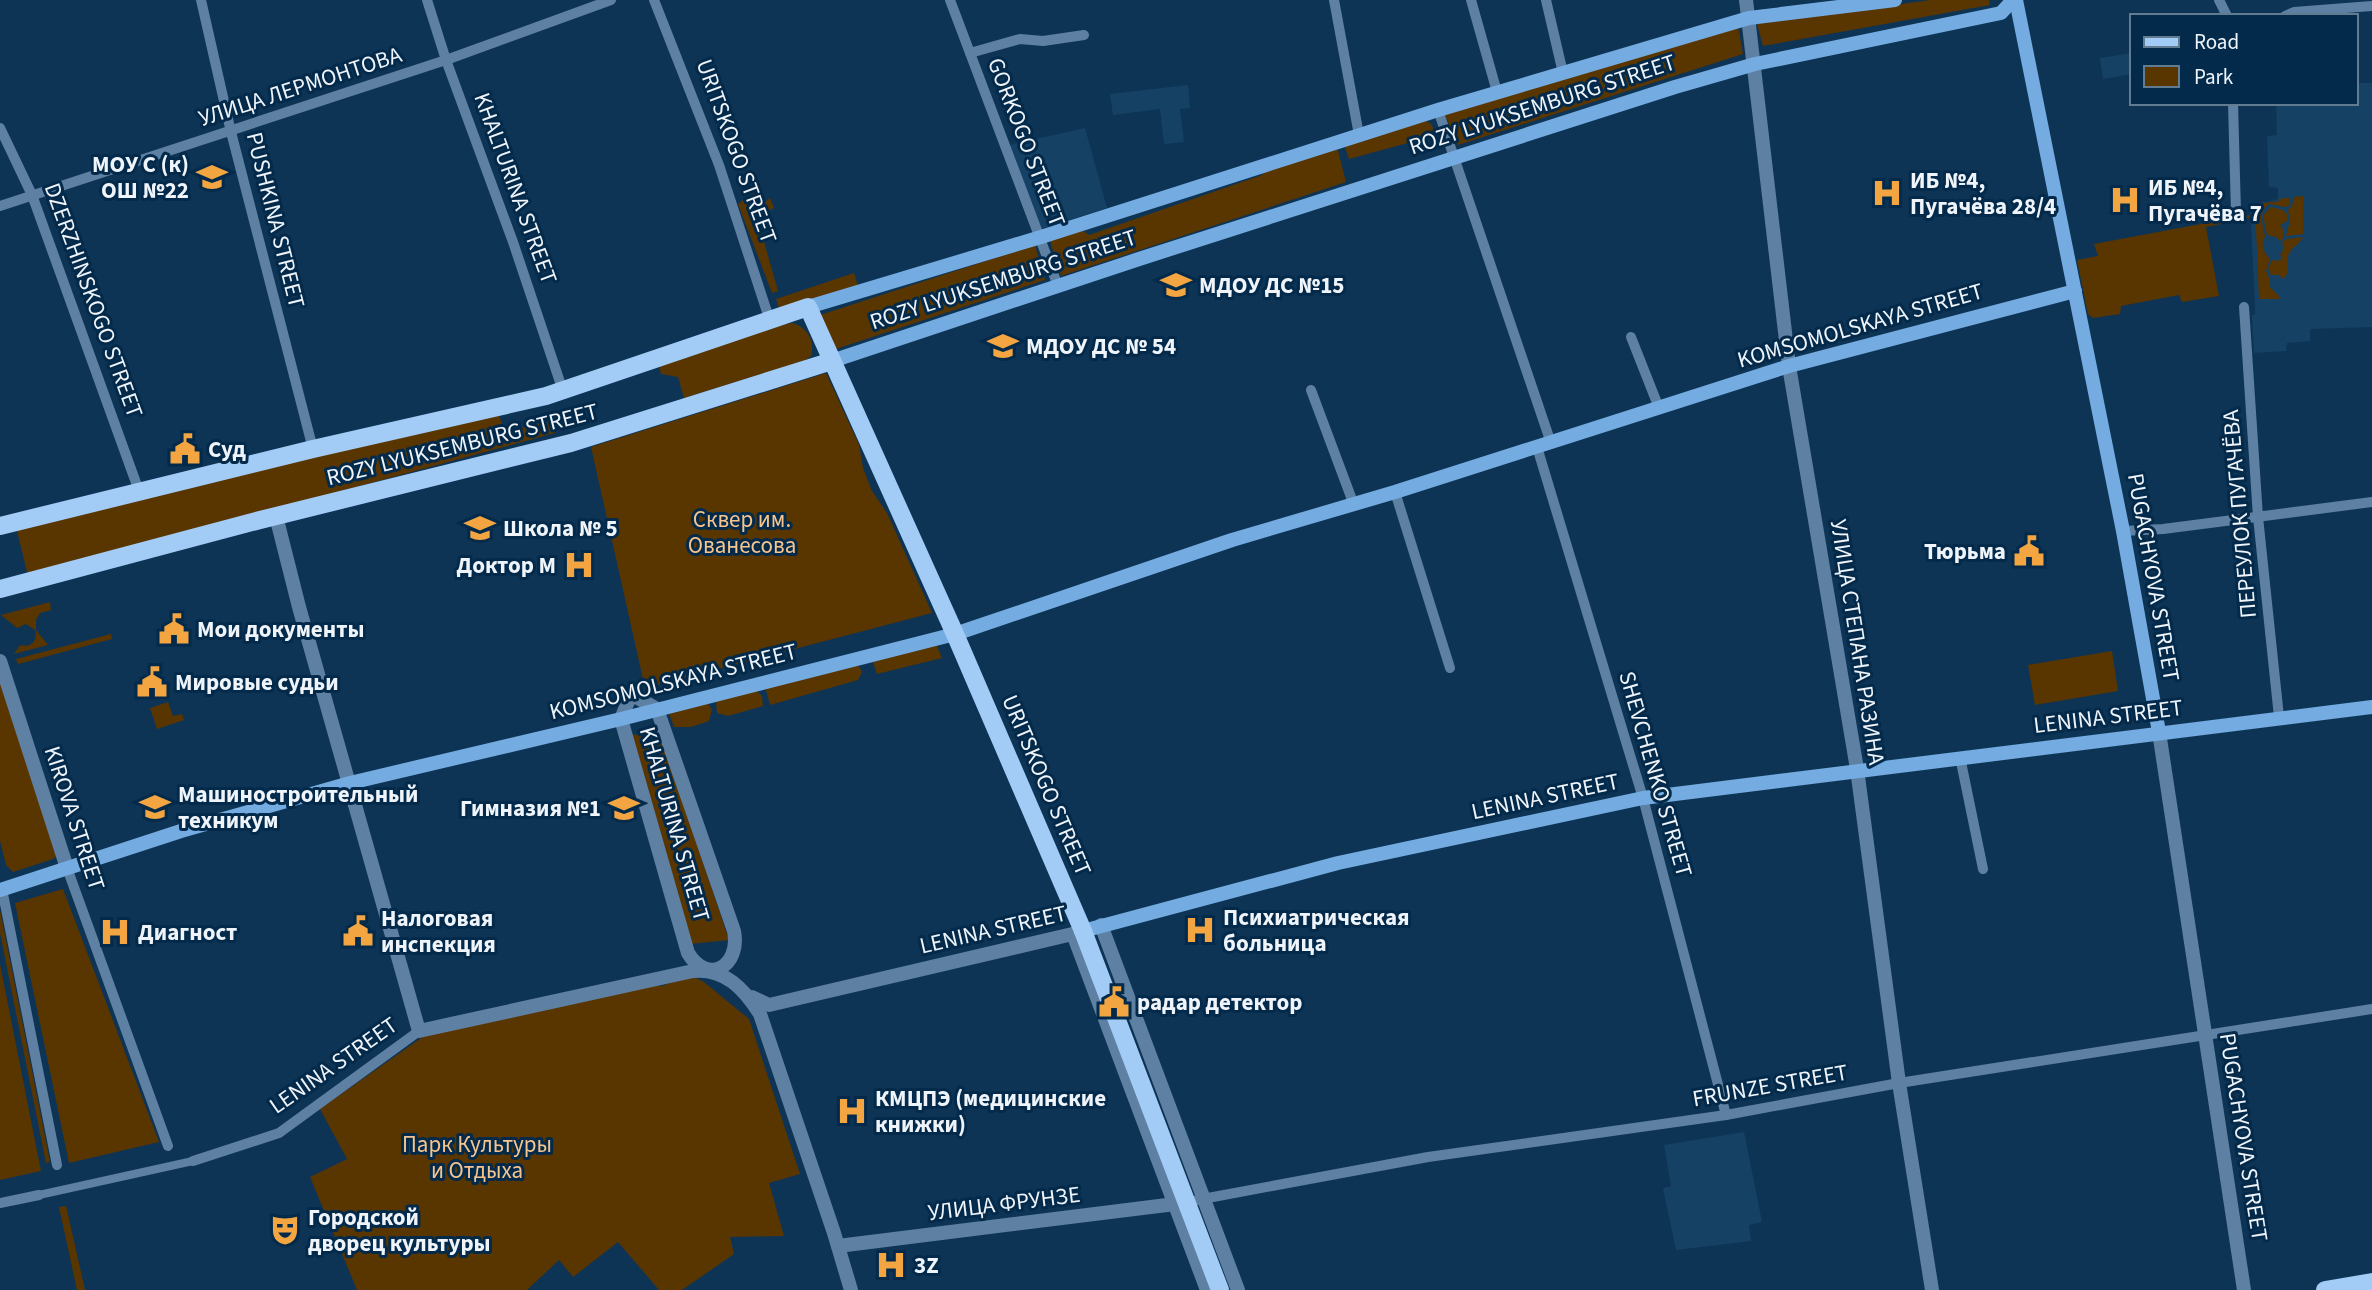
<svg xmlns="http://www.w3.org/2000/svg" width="2372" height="1290" font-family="'Source Sans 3',sans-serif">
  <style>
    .built { fill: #154165 }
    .green { fill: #593500 }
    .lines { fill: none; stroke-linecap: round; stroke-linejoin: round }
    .pedestrian { stroke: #5e80a2; stroke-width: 8 }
    .minor { stroke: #5e80a2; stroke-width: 10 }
    .tertiary { stroke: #5e80a2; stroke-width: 14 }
    .secondary { stroke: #74ace2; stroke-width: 14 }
    .primary { stroke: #a2ccf6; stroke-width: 18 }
    .primary-bridge { stroke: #a2ccf6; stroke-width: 18 }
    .labels { text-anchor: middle; stroke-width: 6; stroke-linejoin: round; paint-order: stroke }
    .street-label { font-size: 23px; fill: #eff4fa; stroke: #032a4a }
    .poi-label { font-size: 23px; font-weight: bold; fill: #eff4fa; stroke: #032a4a; text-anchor: start }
    .park-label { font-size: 23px; fill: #f7c48d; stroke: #032a4a }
  </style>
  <rect width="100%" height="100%" fill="#0e3455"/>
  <g class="built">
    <path d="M2132 53V74L2103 79 2100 58Z"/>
    <path d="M2356 83H2372V327L2310 329V341L2287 343 2286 351 2254 353 2252 315H2255V306L2250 203 2268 202 2278 199V188L2269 187 2267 136 2277 135 2276 103H2356Z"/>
    <path d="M1188 85 1190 108 1180 109 1184 142 1164 144 1160 109 1113 115 1110 94Z"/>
    <path d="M1085 128 1107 208 1038 230 1005 146Z"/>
    <path d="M1744 1132 1762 1222 1749 1225 1751 1241 1676 1250 1663 1188 1671 1186 1664 1145Z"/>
  </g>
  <g class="green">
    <path d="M1930 0H1989L1990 5 1763 46 1757 24Z"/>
    <path d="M1738 27 1743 54 1458 145 1444 113Z"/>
    <path d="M1423 119 1431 124 1437 135 1349 159 1344 145Z"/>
    <path d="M1337 147 1346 182 1061 276 1050 241 1082 230 1089 235 1262 175 1266 169Z"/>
    <path d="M753 193 757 201 764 203 770 198 774 208 757 217 778 291 772 293 738 204Z"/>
    <path d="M2303 196V234L2286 236 2290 221 2288 210 2292 206 2294 197Z"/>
    <path d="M2281 198H2290L2289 206 2284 207 2269 204C2257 213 2263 224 2265 237 2260 244 2264 254 2270 258L2266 271 2269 277V286L2279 296V299H2259L2255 204 2280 201Z"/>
    <path d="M2271 207 2283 210 2287 214V221L2280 225 2284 230 2283 238 2280 241 2276 237 2267 235 2263 215Z"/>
    <path d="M2249 215 2250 218 2206 227 2219 296 2182 302 2179 295 2121 306 2120 314 2093 318 2088 314 2077 260 2098 256 2094 244Z"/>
    <path d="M2303 237C2300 244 2290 248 2288 256 2286 267 2292 270 2283 279L2279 275H2271L2268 268 2272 260 2278 261 2282 258 2280 255 2284 248 2282 242 2287 239Z"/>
    <path d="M1035 245 1045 280 836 349 820 315Z"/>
    <path d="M854 273 858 286 779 308 776 299Z"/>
    <path d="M793 323C808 328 815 341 811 356L804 361 684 398 678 377 661 374 659 365 785 324Z"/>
    <path d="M826 373 859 445 863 468 872 491 887 513 932 613 645 688 591 447Z"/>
    <path d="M497 410 505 432 552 420 555 433 28 576 16 527Z"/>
    <path d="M50 602 51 610 40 613 36 620V630L48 645 14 654 20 645C31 648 38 641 35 630L26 624 17 628 1 615Z"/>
    <path d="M111 634 112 639 18 664 16 659Z"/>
    <path d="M936 644 942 658 877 674 872 659Z"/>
    <path d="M2112 651 2118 691 2035 705 2028 665Z"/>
    <path d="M854 664 859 666 862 672 858 680 770 705 765 686Z"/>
    <path d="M0 674 57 856 53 859 13 872 6 865 0 841Z"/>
    <path d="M756 690 762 696 763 706 728 716 717 713 716 701Z"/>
    <path d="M168 702 173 716 182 714 184 720 157 729 150 708Z"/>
    <path d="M702 702 708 704 712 709 709 721 691 727H674L668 711Z"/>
    <path d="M630 734 646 736 654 746 662 742 729 940 690 944Z"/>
    <path d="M63 889 159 1142 69 1163 15 903Z"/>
    <path d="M0 910 50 1162 46 1163 0 933Z"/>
    <path d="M0 964 41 1171 0 1180Z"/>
    <path d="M684 977 696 978 704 982 749 1019 800 1174 769 1183 784 1236 730 1237 734 1254 682 1290H659L618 1242 573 1277 559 1260 527 1290H357L310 1177 347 1159 320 1109 424 1036 648 985 662 986Z"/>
    <path d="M66 1206 85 1290H77L59 1207Z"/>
  </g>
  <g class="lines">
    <path class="pedestrian" d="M39 1195 193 1161"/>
    <g class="minor">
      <path d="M201 0 231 132 313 449"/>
      <path d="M427 0 446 60 513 242 563 391"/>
      <path d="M654 0 719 165 770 321"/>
      <path d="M950 0 1058 286"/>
      <path d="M1334 0 1359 135"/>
      <path d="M1471 0 1497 92"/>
      <path d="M1546 0 1563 73"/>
      <path d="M2219 0 2227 16"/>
      <path d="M2285 16 2294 12 2372 6"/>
      <path d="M970 53 1020 39 1043 41 1084 35"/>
      <path d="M2233 103 2236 213"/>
      <path d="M1438 110 1551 443"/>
      <path d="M0 128 32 195 139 491"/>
      <path d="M0 206 446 60 611 0"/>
      <path d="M2244 307 2258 517 2279 717"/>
      <path d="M1631 337 1659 408"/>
      <path d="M1311 390 1354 505"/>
      <path d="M1537 447 1643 798 1726 1115"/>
      <path d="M1395 492 1450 668"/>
      <path d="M2123 531 2163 529 2372 502"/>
      <path d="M1960 757 1983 869"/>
      <path d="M67 868 168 1146"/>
      <path d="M2 889 57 1165"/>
      <path d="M193 1161 279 1133 419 1031"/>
      <path d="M1197 1200 1428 1157 1726 1115 1899 1083 2372 1009"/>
      <path d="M0 1203 39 1195"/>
    </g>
    <g class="tertiary">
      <path d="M1746 0 1789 366 1857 769 1899 1083 1932 1290"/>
      <path d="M276 516 299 607 419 1031 693 971C725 968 744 989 760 1014L834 1233 851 1290"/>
      <path d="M0 661 67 868"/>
      <path d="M631 694 657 709 734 931C741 966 708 986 688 953L621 719Z"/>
      <path d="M2159 732 2244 1290"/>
      <path d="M1101 925 1238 1290"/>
      <path d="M1073 934 1207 1290"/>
      <path d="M752 997 769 1005 1081 932"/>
      <path d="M838 1246 1175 1204"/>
    </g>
    <g class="secondary">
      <path d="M2016 0 2123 531 2159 732"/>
      <path d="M808 307 1041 237 1438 110 1732 23 1749 18 1895 0"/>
      <path d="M832 361 1136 260 1675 87 1755 64 2001 13 2013 0"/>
      <path d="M0 890 181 831 350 783 621 719 955 634 1232 540 1395 492 1789 366 2075 291"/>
      <path d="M1083 931 1338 863 1643 798 2372 707"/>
    </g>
    <g class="primary">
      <path d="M0 526 313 449 546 396 808 307 955 634 1083 931"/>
      <path d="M0 589 260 520 571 443 832 361"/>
      <path d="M2325 1290 2372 1282"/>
    </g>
    <path class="primary-bridge" d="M1083 931 1220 1290"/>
  </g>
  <defs>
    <g id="school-bare" transform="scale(2.415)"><path d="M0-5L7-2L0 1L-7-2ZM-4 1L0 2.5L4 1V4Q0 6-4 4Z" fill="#f3a542" stroke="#032a4a" stroke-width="2.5" paint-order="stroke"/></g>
    <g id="hospital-bare" transform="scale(2.415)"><path d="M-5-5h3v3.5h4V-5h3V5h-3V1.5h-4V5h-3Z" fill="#f3a542" stroke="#032a4a" stroke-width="2.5" paint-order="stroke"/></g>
    <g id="civic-bare" transform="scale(2.415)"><path d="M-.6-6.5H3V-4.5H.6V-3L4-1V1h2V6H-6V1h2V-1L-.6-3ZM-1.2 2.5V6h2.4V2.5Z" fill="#f3a542" stroke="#032a4a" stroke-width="2.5" paint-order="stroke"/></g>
    <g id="university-bare" transform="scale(2.415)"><path d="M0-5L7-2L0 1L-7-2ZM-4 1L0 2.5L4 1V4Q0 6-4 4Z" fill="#f3a542" stroke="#032a4a" stroke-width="2.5" paint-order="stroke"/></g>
    <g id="theatre-bare" transform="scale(2.415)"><path d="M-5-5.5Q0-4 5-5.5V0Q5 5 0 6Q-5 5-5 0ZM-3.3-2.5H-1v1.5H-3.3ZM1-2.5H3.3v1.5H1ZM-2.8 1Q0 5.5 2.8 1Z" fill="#f3a542" stroke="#032a4a" stroke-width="2.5" paint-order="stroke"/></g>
  </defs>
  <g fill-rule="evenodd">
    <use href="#school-bare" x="212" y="177"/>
    <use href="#hospital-bare" x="1887" y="193"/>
    <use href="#hospital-bare" x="2125" y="200"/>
    <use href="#school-bare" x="1176" y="285"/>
    <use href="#school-bare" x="1003" y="346"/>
    <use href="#civic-bare" x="185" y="449"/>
    <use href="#school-bare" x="480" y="528"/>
    <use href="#civic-bare" x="2029" y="551"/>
    <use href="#hospital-bare" x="579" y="565"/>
    <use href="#civic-bare" x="174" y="629"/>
    <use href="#civic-bare" x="152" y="682"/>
    <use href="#university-bare" x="155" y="807"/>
    <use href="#school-bare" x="624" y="808"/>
    <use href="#hospital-bare" x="1200" y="930"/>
    <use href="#civic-bare" x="358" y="931"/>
    <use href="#hospital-bare" x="115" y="932"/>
    <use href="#civic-bare" x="1114" y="1002"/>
    <use href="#hospital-bare" x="852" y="1111"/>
    <use href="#theatre-bare" x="285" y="1230"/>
    <use href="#hospital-bare" x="891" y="1265"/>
  </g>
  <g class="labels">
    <g class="street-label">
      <text transform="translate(300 86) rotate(-18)" y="8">УЛИЦА ЛЕРМОНТОВА</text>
      <text transform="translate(1542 104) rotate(-18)" y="8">ROZY LYUKSEMBURG STREET</text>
      <text transform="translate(1027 142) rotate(69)" y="8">GORKOGO STREET</text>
      <text transform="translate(737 151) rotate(70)" y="8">URITSKOGO STREET</text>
      <text transform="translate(516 188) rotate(70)" y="8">KHALTURINA STREET</text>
      <text transform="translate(276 220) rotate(76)" y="8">PUSHKINA STREET</text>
      <text transform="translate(1003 279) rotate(-18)" y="8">ROZY LYUKSEMBURG STREET</text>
      <text transform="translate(94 300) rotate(70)" y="8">DZERZHINSKOGO STREET</text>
      <text transform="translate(1860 325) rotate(-16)" y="8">KOMSOMOLSKAYA STREET</text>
      <text transform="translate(462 444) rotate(-14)" y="8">ROZY LYUKSEMBURG STREET</text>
      <text transform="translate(2239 514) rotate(-95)" y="8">ПЕРЕУЛОК ПУГАЧЁВА</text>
      <text transform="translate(2154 577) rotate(80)" y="8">PUGACHYOVA STREET</text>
      <text transform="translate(1858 642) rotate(81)" y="8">УЛИЦА СТЕПАНА РАЗИНА</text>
      <text transform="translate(673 681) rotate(-14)" y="8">KOMSOMOLSKAYA STREET</text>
      <text transform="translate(2108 716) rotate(-7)" y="8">LENINA STREET</text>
      <text transform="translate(1656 774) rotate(74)" y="8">SHEVCHENKO STREET</text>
      <text transform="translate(1047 785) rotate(67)" y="8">URITSKOGO STREET</text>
      <text transform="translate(1545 796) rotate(-12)" y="8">LENINA STREET</text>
      <text transform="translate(75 818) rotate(72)" y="8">KIROVA STREET</text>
      <text transform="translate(675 824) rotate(74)" y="8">KHALTURINA STREET</text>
      <text transform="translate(993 929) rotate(-13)" y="8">LENINA STREET</text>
      <text transform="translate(333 1065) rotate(-35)" y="8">LENINA STREET</text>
      <text transform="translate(1770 1085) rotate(-10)" y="8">FRUNZE STREET</text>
      <text transform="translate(2244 1137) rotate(81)" y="8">PUGACHYOVA STREET</text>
      <text transform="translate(1004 1203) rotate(-7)" y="8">УЛИЦА ФРУНЗЕ</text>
    </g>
    <g class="poi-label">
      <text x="189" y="172" text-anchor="end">МОУ С (к)<tspan x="189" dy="26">ОШ №22</tspan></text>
      <text x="1910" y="188">ИБ №4,<tspan x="1910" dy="26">Пугачёва 28/4</tspan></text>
      <text x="2148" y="195">ИБ №4,<tspan x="2148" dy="26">Пугачёва 7</tspan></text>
      <text x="1199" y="293">МДОУ ДС №15</text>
      <text x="1026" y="354">МДОУ ДС № 54</text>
      <text x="208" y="457">Суд</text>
      <text x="503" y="536">Школа № 5</text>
      <text x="2006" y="559" text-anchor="end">Тюрьма</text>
      <text x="556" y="573" text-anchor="end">Доктор М</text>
      <text x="197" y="637">Мои документы</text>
      <text x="175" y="690">Мировые судьи</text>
      <text x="178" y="802">Машиностроительный<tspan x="178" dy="26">техникум</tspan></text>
      <text x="601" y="816" text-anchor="end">Гимназия №1</text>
      <text x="1223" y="925">Психиатрическая<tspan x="1223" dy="26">больница</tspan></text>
      <text x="381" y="926">Налоговая<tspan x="381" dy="26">инспекция</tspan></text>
      <text x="138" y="940">Диагност</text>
      <text x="1137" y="1010">радар детектор</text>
      <text x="875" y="1106">КМЦПЭ (медицинские<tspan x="875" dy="26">книжки)</tspan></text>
      <text x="308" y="1225">Городской<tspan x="308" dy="26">дворец культуры</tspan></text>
      <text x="914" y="1273">3Z</text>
    </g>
    <g class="park-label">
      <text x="742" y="527">Сквер им.<tspan x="742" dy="26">Ованесова</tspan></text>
      <text x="477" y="1152">Парк Культуры<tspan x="477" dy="26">и Отдыха</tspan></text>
    </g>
  </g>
  <rect x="2130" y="14" width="228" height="91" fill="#032a4a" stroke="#617b90" stroke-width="2"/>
  <rect x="2144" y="37" width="35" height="10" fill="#a2ccf6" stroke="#617b90" stroke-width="2"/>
  <text x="2194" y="49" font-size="21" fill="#eff4fa">Road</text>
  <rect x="2144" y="66" width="35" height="21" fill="#593500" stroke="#617b90" stroke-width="2"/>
  <text x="2194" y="84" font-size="21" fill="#eff4fa">Park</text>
</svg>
